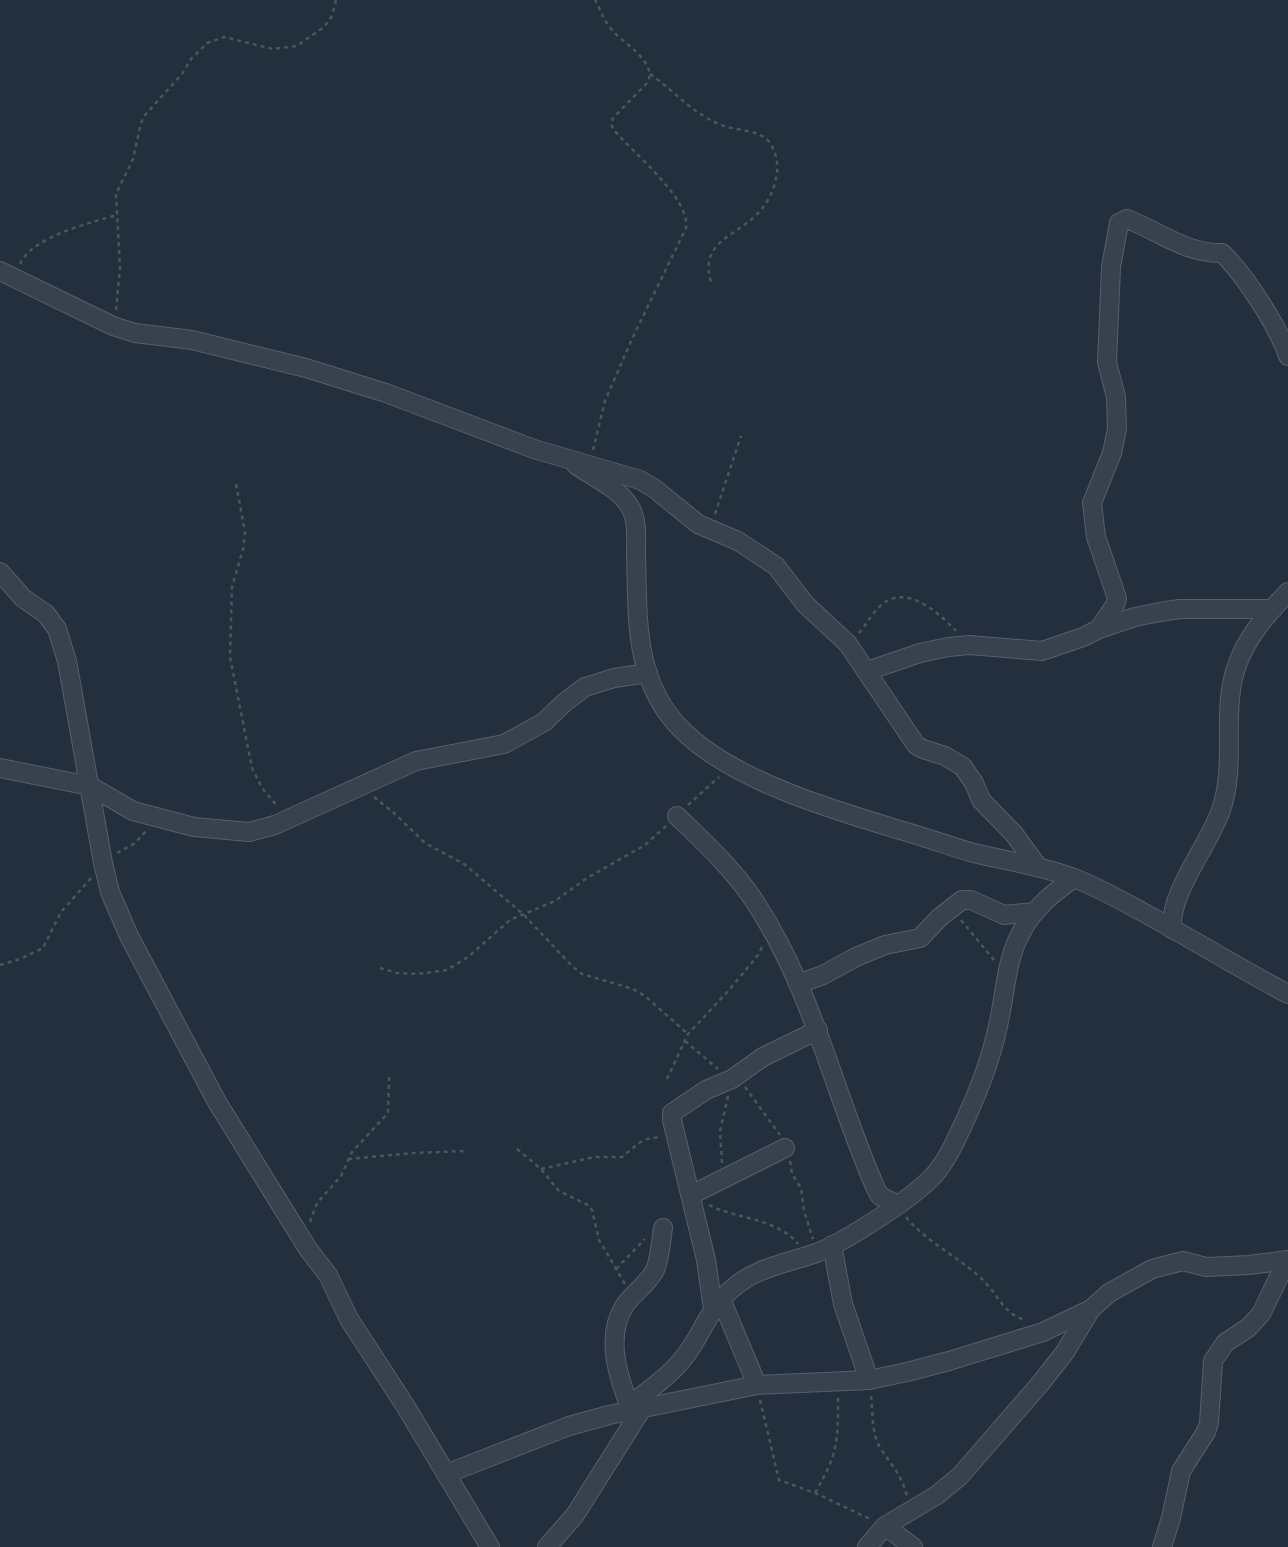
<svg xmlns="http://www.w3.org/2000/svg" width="1288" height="1547" font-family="Roboto,sans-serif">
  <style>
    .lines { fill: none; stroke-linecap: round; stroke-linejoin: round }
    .minor-casing { stroke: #565f6c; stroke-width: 20 }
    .path { stroke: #44595c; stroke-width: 2.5; stroke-dasharray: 4 4; stroke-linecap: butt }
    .minor { stroke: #38414e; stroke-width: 18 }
  </style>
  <rect width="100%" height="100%" fill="#242f3e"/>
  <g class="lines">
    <g class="minor-casing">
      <g id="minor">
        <path d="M0 271 113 326 135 333 192 340 306 368 386 393 534 449 640 480 655 489 698 524 738 541 776 566 805 604 848 644 916 745 923 749 945 756 963 767 974 783 981 800 1014 834 1038 867"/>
        <path d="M576 465C593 477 620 489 630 507 638 520 636 539 636 554 638 617 633 680 681 729 731 780 833 810 900 830 924 837 947 845 970 852 1005 861 1040 865 1074 878 1100 888 1124 902 1148 915 1195 941 1241 969 1288 994"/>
        <path d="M0 572 23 598 46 614 57 629 67 661 103 863 110 892 129 936 217 1102 308 1249 328 1275 349 1319 406 1407 490 1547"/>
        <path d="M1099 629 1115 605 1117 598 1096 537 1092 503 1112 453 1117 429 1116 397 1107 362 1111 267 1119 223 1127 219C1159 231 1186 254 1222 253 1245 275 1278 326 1288 356"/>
        <path d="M867 671 920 653 948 647 969 645 1042 651 1083 637 1099 629 1135 617 1160 612 1180 609H1273"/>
        <path d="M0 768 90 786 133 811 194 827 249 832 275 825 416 761 504 744 544 722 565 702 585 687 614 678 648 673"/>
        <path d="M677 816C703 841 730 866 751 896 812 985 833 1092 876 1189L880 1196 896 1204"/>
        <path d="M1172 929C1169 893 1209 845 1221 810 1238 761 1219 708 1239 660 1249 634 1270 611 1288 592"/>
        <path d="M798 984 823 975 856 957 885 945 920 938 939 918 962 900H971L1004 915 1035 912"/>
        <path d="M691 1195 785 1148"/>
        <path d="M832 1245 843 1304 869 1380"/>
        <path d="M721 1299 757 1385"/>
        <path d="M713 1309 706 1260 672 1120V1113L706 1090 732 1079 763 1057 818 1030"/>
        <path d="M629 1405C652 1388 677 1371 692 1346 705 1326 713 1304 733 1288 755 1268 788 1263 816 1253 845 1242 915 1197 935 1174 947 1160 955 1142 963 1125 981 1085 993 1055 1001 1011 1006 984 1008 955 1022 931 1034 908 1053 893 1074 878"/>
        <path d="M631 1410C619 1379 604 1337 625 1305 633 1293 648 1284 655 1270 660 1258 661 1241 663 1228"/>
        <path d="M446 1474 569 1426 609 1415 757 1385 869 1380 907 1372 949 1361 1043 1332 1091 1309"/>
        <path d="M885 1526 913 1547"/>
        <path d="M547 1547 575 1515 643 1407"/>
        <path d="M867 1547 885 1526 937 1495 960 1476 1040 1384 1065 1352 1091 1309 1109 1293 1152 1269 1183 1261 1206 1267 1249 1265 1288 1260"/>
        <path d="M1162 1547 1171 1518 1181 1471 1206 1432 1209 1423 1213 1361 1225 1343 1248 1328 1261 1314 1287 1260"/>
      </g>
    </g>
    <g class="path">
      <path d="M650 74C676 92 690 112 721 125 736 131 760 129 770 143 776 152 778 163 777 172 775 188 769 202 758 213 736 237 699 241 711 282"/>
      <path d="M20 264C32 237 91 222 118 215"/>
      <path d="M116 310 120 268 116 194 133 159 141 123 145 115 182 74 191 59 207 43 224 37 273 49 297 46 324 27 332 16 336 0"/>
      <path d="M593 450 605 401 632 339 686 228C691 199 631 151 613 129L611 123 613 118 648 82 650 74C645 53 625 45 612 30 604 21 601 11 595 0"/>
      <path d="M236 484 245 532 243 549 232 587 230 657 252 768 262 788 278 807"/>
      <path d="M715 514 741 436"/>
      <path d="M859 633C868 623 874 608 887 601 911 587 941 615 956 631"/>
      <path d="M374 797 394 813 425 843 464 864 523 914 572 966 582 974 633 989 645 996 688 1034"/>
      <path d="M688 805 719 777"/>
      <path d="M117 853 135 843 146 831"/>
      <path d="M961 920 994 960"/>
      <path d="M0 965 20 959 43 948 61 912 92 877"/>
      <path d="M380 968 397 973 418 974 447 970 468 957 510 920 555 901 587 878 645 845 666 826"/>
      <path d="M685 1041 718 1069"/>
      <path d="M667 1079 688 1034 730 989 758 955 763 945"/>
      <path d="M745 1087 780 1135"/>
      <path d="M517 1149 541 1169 559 1191 588 1205 592 1210 599 1240 625 1284"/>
      <path d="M348 1159 414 1153 465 1151"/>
      <path d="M790 1161 792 1174 801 1188 804 1211 813 1239"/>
      <path d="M722 1163 720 1131 728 1096"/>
      <path d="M541 1169 594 1157H622L639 1143 647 1139 660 1137"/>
      <path d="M709 1205C736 1219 777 1218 798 1244"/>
      <path d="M906 1217C928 1244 960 1257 984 1281 998 1295 1004 1314 1025 1320"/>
      <path d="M310 1222 317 1203 341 1176 352 1152 388 1113 389 1077"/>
      <path d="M616 1269 645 1239"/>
      <path d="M871 1396C873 1412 871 1434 881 1449 892 1466 901 1474 907 1496"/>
      <path d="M760 1400 779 1480 815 1493 870 1519"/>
      <path d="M815 1493C838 1454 838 1441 838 1397"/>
    </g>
    <use href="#minor" class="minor"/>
  </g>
</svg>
